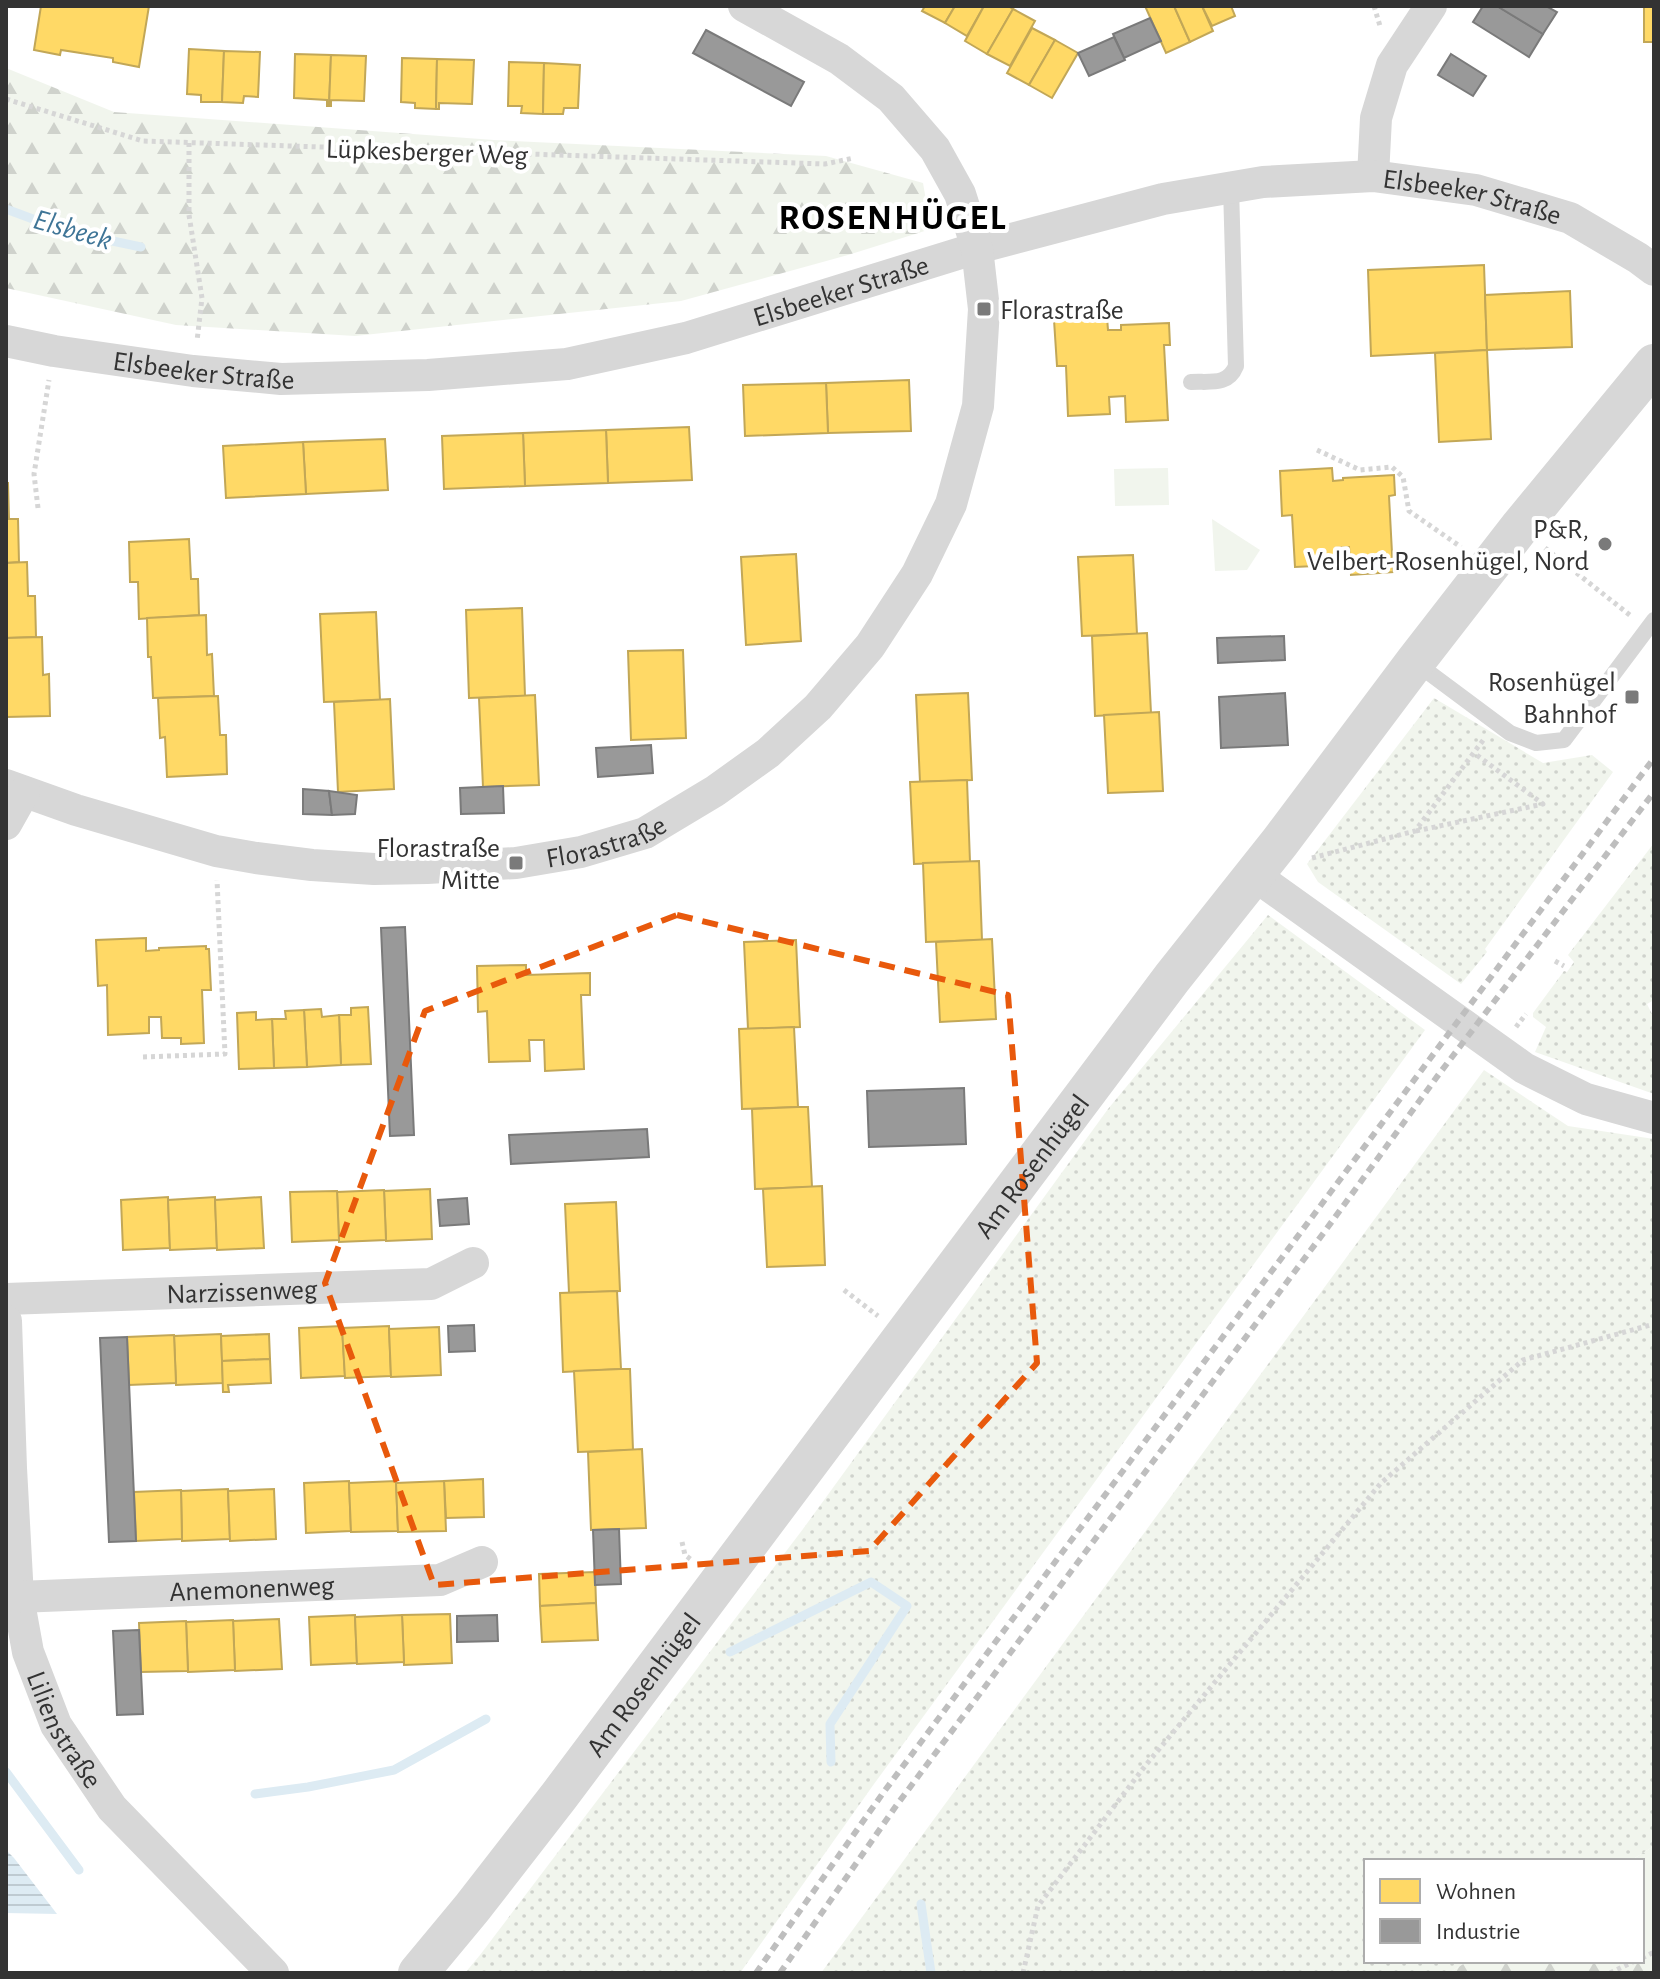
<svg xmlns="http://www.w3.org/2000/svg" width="1660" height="1979" font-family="'Alegreya Sans',sans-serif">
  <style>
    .grass { fill: url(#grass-dots) }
    .forest { fill: url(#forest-firs) }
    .park { fill: #f1f5ed }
    .water { fill: url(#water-rules) }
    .homes { fill: #ffd966; stroke: #c2a757; stroke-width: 2 }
    .industry { fill: #999; stroke: #7a7a7a; stroke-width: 2 }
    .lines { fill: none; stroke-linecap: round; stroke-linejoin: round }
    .stream { stroke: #ddebf3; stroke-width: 9 }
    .path { stroke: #d6d6d6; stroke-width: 5; stroke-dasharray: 4 4; stroke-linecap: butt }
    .service { stroke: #d7d7d7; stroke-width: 16 }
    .minor { stroke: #d7d7d7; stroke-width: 32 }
    .tertiary { stroke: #d7d7d7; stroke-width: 40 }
    .rail { stroke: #bebebe; stroke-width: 6; stroke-dasharray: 8 6; stroke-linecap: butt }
    .marked { fill: none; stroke: #e8590c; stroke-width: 6; stroke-dasharray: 16 10; stroke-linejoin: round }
    .poi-dot { fill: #7a7a7a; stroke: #fff; stroke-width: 3 }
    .labels { text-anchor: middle; stroke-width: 8; stroke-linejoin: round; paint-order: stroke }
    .street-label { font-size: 28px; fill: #333; stroke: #fff }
    .poi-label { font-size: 28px; fill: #333; stroke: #fff; text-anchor: end }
    .water-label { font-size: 30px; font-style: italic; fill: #3f7597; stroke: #fff }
    .district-label { font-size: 36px; font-weight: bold; letter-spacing: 2px; fill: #000; stroke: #fff }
  </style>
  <defs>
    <pattern id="grass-dots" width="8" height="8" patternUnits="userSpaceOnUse" patternTransform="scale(2)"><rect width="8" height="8" fill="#f1f5ed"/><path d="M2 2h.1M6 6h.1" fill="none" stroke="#cfd2cc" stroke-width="1.8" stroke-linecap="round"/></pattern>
    <pattern id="forest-firs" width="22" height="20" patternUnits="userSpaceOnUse" patternTransform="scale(2)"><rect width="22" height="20" fill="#f1f5ed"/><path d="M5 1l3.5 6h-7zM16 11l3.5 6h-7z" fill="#cfd2cc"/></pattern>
    <pattern id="water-rules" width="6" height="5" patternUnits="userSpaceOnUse" patternTransform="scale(2)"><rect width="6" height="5" fill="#ddebf3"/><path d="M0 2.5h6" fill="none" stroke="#becad1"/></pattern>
  </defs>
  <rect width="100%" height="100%" fill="#fff"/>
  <g class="grass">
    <path d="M1434 698 1543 763 1592 755 1613 772 1485 949 1487 952 1461 984 1318 882 1307 864Z"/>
    <path d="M1654 843V1000L1647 1004 1654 1018V1094L1535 1052 1546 1027 1533 1017V1013L1564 971 1567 972 1574 962 1568 955Z"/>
    <path d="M1268 915 1425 1030 874 1784 740 1973H465L480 1955 803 1529 1108 1109Z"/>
    <path d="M1484 1070 1568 1126 1654 1139V1846L1630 1861H1366V1961H1468L1449 1973H821Z"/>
  </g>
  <g class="forest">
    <path d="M6 68 114 112 494 140 826 156 923 183 931 229 848 255 681 301 355 336 176 325 6 288Z"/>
    <path d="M1654 1846V1973H1449L1468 1961H1642V1861H1630Z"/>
  </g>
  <g class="park">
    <path d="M1168 468 1169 505 1115 506 1114 469Z"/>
    <path d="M1212 519 1260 550 1247 570 1215 571Z"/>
  </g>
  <path class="water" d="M6 1850 14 1858 57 1914 6 1913Z"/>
  <g class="homes">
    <path d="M41 6H149L139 67 113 62V58L61 50 60 55 34 50Z"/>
    <path d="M925 6H955L945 23 922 11Z"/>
    <path d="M955 6H984L967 36 945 23Z"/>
    <path d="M984 6H1008L1013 9 987 54 965 41Z"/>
    <path d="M1145 6H1174L1190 42 1166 53Z"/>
    <path d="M1174 6H1202L1213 31 1190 42Z"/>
    <path d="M1202 6H1231L1235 16 1212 26Z"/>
    <rect x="1644" y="6" width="10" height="36"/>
    <path d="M1013 9 1035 21 1010 66 987 54Z"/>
    <path d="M1032 28 1055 40 1029 85 1007 73Z"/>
    <path d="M1055 40 1078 53 1052 98 1029 85Z"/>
    <path d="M189 49 224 51 222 102H201V95L187 94Z"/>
    <path d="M224 51 260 52 258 97 244 96 243 103 222 102Z"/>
    <path d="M295 54 331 55 329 106H327V100L294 98Z"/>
    <path d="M331 55 366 56 364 101 331 100V106H329Z"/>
    <path d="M402 58 437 59 436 109 415 108V103L401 102Z"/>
    <path d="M437 59 474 60 472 104 439 103V109H436Z"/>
    <path d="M509 62 544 63 543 114 521 113 522 106H508Z"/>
    <path d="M544 63 580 65 578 108H564L563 114H543Z"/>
    <path d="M1484 265 1487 350 1371 356 1368 270Z"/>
    <path d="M1570 291 1572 347 1487 350 1485 295Z"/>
    <path d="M1107 317 1108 330H1121V325L1169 323 1170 345H1164L1168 420 1126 422 1125 396 1109 397 1110 414 1068 416 1066 366H1057L1054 320Z"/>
    <path d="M1487 350 1491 439 1439 442 1435 353Z"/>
    <path d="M909 380 911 431 828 433 826 383Z"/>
    <path d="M826 383 828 433 745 436 743 385Z"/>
    <path d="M689 427 692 480 608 483 606 430Z"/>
    <path d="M606 430 608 483 525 486 523 433Z"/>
    <path d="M523 433 525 486 444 489 442 436Z"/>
    <path d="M385 439 388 490 306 494 303 442Z"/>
    <path d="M303 442 306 494 226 498 223 446Z"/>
    <path d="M1332 468 1333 481 1343 480V478L1394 475 1395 495 1389 496 1393 572 1351 575 1349 547 1335 548 1336 565 1295 567 1292 515 1282 516 1280 471Z"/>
    <path d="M6 483H8L9 519H18L19 562 6 563Z"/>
    <path d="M189 539 191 579H198L199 615 139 619 138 582H130L129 542Z"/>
    <path d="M796 554 801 641 746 645 741 557Z"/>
    <path d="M1133 555 1137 634 1082 636 1078 557Z"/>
    <path d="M27 562 28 596H35L36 637 6 638V563Z"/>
    <path d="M522 608 525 696 469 698 466 610Z"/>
    <path d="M376 612 380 700 324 702 320 614Z"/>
    <path d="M206 615 207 655 212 654 214 696 153 698 151 657H148L147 618Z"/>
    <path d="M1147 633 1151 713 1095 716 1092 636Z"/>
    <path d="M42 637 43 675 49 674 50 716 6 717V638Z"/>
    <path d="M683 650 686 738 631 740 628 651Z"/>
    <path d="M968 693 972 780 920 782 916 695Z"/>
    <path d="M535 695 539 785 483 787 479 698Z"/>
    <path d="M218 696 220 735H226L227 774 167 777 165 737 160 738 158 698Z"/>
    <path d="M390 699 394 789 338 792 334 702Z"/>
    <path d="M1159 712 1163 791 1108 793 1104 715Z"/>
    <path d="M967 780 970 862 914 864 910 782Z"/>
    <path d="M979 861 982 940 926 942 923 863Z"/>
    <path d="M146 938V951L159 950V948L206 946V949H209L211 990H202L204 1043 181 1044V1038H162L161 1017H149V1033L108 1035 107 985 98 986 96 940Z"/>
    <path d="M992 939 996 1019 940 1022 936 942Z"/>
    <path d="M796 940 800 1027 748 1029 744 942Z"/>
    <path d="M526 965V975L590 973V995H581L584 1069 545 1071 544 1040H529L530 1061 489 1062 487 1011 478 1012 477 966Z"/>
    <path d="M368 1007 371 1064 341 1065 339 1015H351V1008Z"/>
    <path d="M321 1009 322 1017 339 1015 341 1065 307 1067 304 1010Z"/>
    <path d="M304 1010 307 1067 274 1068 272 1019H286L285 1011Z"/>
    <path d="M256 1012V1020L272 1019 274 1068 239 1069 237 1013Z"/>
    <path d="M794 1027 798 1107 742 1109 739 1029Z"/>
    <path d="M798 1107H808L812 1187 755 1189 752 1109Z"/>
    <path d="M822 1186 825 1265 767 1267 763 1189Z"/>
    <path d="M430 1189 432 1239 386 1241 384 1191Z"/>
    <path d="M384 1190 386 1240 339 1242 337 1192Z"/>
    <path d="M337 1191 339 1240 292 1242 290 1192Z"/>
    <path d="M168 1197 170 1248 123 1250 121 1200Z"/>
    <path d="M215 1197 217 1248 170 1250 168 1200Z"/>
    <path d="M261 1197 264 1248 217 1250 215 1200Z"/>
    <path d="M616 1202 620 1291 569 1293 565 1204Z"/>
    <path d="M617 1291 621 1369 563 1372 560 1293Z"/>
    <path d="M342 1326 345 1376 301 1378 299 1328Z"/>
    <path d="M389 1326 391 1376 345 1378 342 1328Z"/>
    <path d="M439 1327 441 1375 391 1377 389 1329Z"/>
    <path d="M221 1334 223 1383 176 1385 174 1336Z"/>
    <path d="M269 1334 270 1359 222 1361 221 1336Z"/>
    <path d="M174 1335 176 1383 129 1385 127 1337Z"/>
    <path d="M270 1359 271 1383 228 1385 229 1392H223L222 1361Z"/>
    <path d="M621 1369H630L633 1450 578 1452 574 1371Z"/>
    <path d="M642 1449 646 1528 591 1530 588 1452Z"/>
    <path d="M483 1479 484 1517 446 1518 444 1481Z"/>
    <path d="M349 1481 351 1531 306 1533 304 1483Z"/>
    <path d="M396 1481 398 1531 351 1532 349 1483Z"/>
    <path d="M444 1481 446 1531 398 1532 396 1483Z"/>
    <path d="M228 1489 230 1539 182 1541 181 1491Z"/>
    <path d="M274 1489 276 1539 230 1541 228 1491Z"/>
    <path d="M181 1490 182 1539 136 1541 134 1492Z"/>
    <path d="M595 1572 596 1603 540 1606 539 1574Z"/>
    <path d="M596 1603 598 1640 542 1642 540 1606Z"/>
    <path d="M450 1614 452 1663 404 1665 402 1615Z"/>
    <path d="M355 1615 357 1663 311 1665 309 1617Z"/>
    <path d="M402 1615 404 1662 357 1664 355 1617Z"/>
    <path d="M279 1619 282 1669 235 1671 233 1621Z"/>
    <path d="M233 1620 235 1670 188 1672 186 1622Z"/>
    <path d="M186 1621 188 1671 141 1672 139 1623Z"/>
  </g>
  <g class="industry">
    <path d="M1483 6H1497L1543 34 1529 57 1473 22Z"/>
    <path d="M1497 6H1546L1557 12 1543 34Z"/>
    <path d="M1150 18 1161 41 1124 58 1113 34Z"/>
    <path d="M706 30 804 82 791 106 693 53Z"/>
    <path d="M1114 37 1125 60 1089 76 1078 53Z"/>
    <path d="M1451 54 1486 76 1473 96 1438 75Z"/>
    <path d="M1284 636 1285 660 1218 663 1217 638Z"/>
    <path d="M1285 693 1288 745 1221 748 1219 697Z"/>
    <path d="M651 745 653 773 598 777 596 748Z"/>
    <path d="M503 786 504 813 461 814 460 788Z"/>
    <path d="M303 789 329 791 332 815 303 814Z"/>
    <path d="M329 791 357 795 355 814 332 815Z"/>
    <path d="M405 927 414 1135 390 1136 381 928Z"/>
    <path d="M964 1088 966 1144 869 1147 867 1091Z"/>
    <path d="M647 1129 649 1157 511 1164 509 1135Z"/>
    <path d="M467 1198 469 1224 440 1226 438 1200Z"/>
    <path d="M474 1325 475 1351 449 1352 448 1326Z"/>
    <path d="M127 1337 136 1541 109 1542 100 1338Z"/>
    <path d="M619 1529 621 1584 595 1585 593 1530Z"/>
    <path d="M497 1615 498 1641 457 1642V1616Z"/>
    <path d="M139 1630 143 1714 117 1715 113 1631Z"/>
  </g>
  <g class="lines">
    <g class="stream">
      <path d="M6 209 65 231 141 247"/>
      <path d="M730 1652 871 1582 907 1606 830 1724 831 1762"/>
      <path d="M6 1772 79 1870"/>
      <path d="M255 1794 308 1787 394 1770 486 1719"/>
      <path d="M921 1904 931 1973"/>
    </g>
    <g class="path">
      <path d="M1374 6 1380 26"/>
      <path d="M6 99 143 141 825 164 854 158"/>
      <path d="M189 143V215L202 298 197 341"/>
      <path d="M1317 450 1360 470 1392 467 1403 477 1409 511 1461 547"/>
      <path d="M38 508 34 474 49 380"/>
      <path d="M1545 548 1631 616"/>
      <path d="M1416 831 1543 804 1474 753"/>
      <path d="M1312 858 1415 831 1484 739"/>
      <path d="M1555 961 1564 966"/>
      <path d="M1516 1027 1526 1014"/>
      <path d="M143 1057 225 1054 217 880"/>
      <path d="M844 1290 878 1316"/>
      <path d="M682 1542 685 1555 693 1561"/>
      <path d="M1642 1958 1654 1952"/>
      <path d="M1023 1973 1038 1906 1145 1766 1381 1483 1523 1360 1654 1324"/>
      <path d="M1610 1973 1635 1961"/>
    </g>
    <g class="service">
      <path d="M1191 382C1210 381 1228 386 1236 366L1231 187"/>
      <path d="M1416 663 1510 733 1536 743 1564 740 1654 620"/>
    </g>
    <g class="minor">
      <path d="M1373 176 1376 118 1392 65 1431 6"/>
      <path id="s1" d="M6 341 54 351 193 371 281 379 428 375 567 364 686 338 977 248 1163 199 1263 182 1373 176 1476 190 1570 218 1638 258 1654 270"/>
      <path id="s2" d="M6 785 76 810 216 851 256 858 312 865 374 869 427 868 516 863 581 852 645 833 715 791 768 753 818 707 870 646 917 574 951 504 978 406 984 309 977 248 960 194 935 149 891 98 839 59 744 6"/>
      <path d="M6 824 24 792"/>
      <path d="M1254 875 1524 1068 1586 1099 1654 1118"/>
      <path id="s3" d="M6 1299 431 1284 473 1263"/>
      <path id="s4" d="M6 1321 11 1468 18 1597 28 1652 56 1725 112 1808 273 1973"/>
      <path id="s5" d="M18 1597 440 1580 482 1562"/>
    </g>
    <path class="tertiary" id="s6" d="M418 1973 472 1908 559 1796 1172 978 1280 842 1415 662 1519 528 1654 364"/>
    <g class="rail">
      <path d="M756 1973 883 1793 1654 758"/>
      <path d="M780 1973 896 1806 1325 1231 1439 1074 1654 792"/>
    </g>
  </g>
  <path class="marked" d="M677 915 1008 995 1037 1363 869 1551 434 1585 325 1283 425 1011Z"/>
  <g class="poi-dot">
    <rect x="976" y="301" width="16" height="16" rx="4"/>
    <circle cx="1605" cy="544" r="8"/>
    <rect x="1624" y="689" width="16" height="16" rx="4"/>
    <rect x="508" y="855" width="16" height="16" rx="4"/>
  </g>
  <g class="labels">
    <g class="street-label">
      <text transform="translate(427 151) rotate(2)" y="10">Lüpkesberger Weg</text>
      <text dy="10" stroke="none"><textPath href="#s1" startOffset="1496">Elsbeeker Straße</textPath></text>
      <text dy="10" stroke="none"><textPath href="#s1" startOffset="848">Elsbeeker Straße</textPath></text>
      <text dy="10" stroke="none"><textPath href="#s1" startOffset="200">Elsbeeker Straße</textPath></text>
      <text dy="10" stroke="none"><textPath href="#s2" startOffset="614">Florastraße</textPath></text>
      <text dy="10" stroke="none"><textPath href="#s6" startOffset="1014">Am Rosenhügel</textPath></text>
      <text dy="10" stroke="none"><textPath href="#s3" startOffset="236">Narzissenweg</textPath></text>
      <text dy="10" stroke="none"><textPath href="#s5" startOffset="234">Anemonenweg</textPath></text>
      <text dy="10" stroke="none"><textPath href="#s6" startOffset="366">Am Rosenhügel</textPath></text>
      <text dy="10" stroke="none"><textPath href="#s4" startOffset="418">Lilienstraße</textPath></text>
    </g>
    <g class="poi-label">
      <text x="1000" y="319" text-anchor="start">Florastraße</text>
      <text x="1589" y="538">P&amp;R,<tspan x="1589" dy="32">Velbert-Rosenhügel, Nord</tspan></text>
      <text x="1616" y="691">Rosenhügel<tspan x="1616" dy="32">Bahnhof</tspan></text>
      <text x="500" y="857">Florastraße<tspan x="500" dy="32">Mitte</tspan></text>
    </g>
    <g class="water-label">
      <text transform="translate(73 229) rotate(16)" y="10">Elsbeek</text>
    </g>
    <g class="district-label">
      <text x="893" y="229">ROSENHÜGEL</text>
    </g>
  </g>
  <rect width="1660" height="1979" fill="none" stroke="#333333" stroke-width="16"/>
  <rect x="1364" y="1859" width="280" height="104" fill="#ffffff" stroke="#adadad" stroke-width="2"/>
  <rect x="1380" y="1879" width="40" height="24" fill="#ffd966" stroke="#adadad" stroke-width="2"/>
  <text x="1436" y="1899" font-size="24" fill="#333333">Wohnen</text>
  <rect x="1380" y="1919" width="40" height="24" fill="#999999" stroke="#adadad" stroke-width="2"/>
  <text x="1436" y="1939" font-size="24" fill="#333333">Industrie</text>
</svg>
